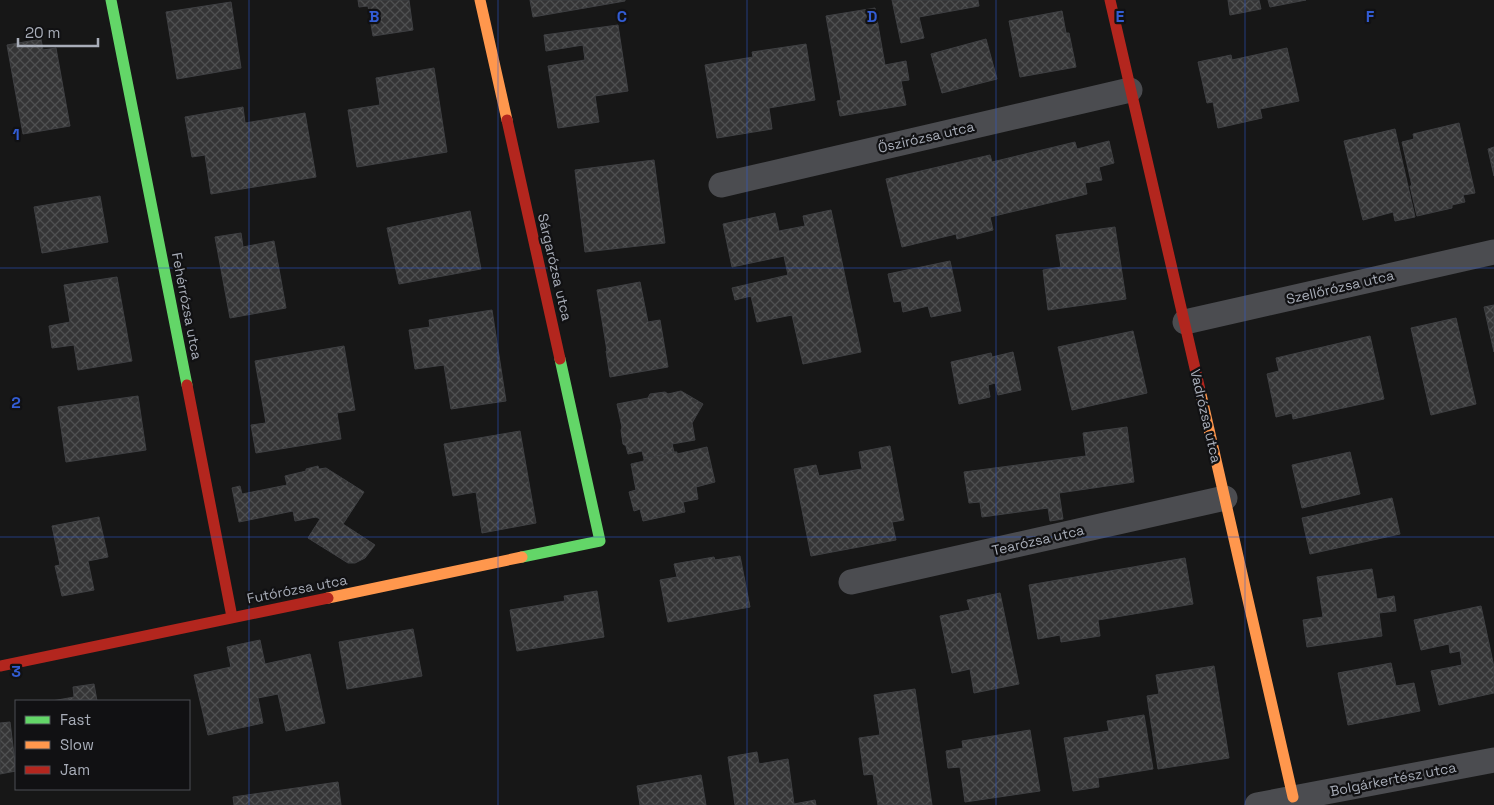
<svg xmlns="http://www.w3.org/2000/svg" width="1494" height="805" font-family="'Space Grotesk',sans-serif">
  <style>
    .building { fill: url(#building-cross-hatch); stroke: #3f4043 }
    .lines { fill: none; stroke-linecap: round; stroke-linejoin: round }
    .street { stroke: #4b4c50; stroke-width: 25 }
    .fast { stroke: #63d668; stroke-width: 11 }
    .slow { stroke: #ff974d; stroke-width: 11 }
    .jam { stroke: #b3261e; stroke-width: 11 }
    .grid { fill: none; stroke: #325cd3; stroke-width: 1; stroke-opacity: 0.55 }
    .labels { text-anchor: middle; stroke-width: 4.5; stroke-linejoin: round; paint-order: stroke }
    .street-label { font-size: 14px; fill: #a8adb8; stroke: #111113 }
    .grid-label { font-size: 16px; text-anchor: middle; font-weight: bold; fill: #325cd3; stroke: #111113; stroke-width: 4.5; stroke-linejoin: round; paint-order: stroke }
  </style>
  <defs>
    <pattern id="building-cross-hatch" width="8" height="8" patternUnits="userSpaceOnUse" patternTransform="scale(1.25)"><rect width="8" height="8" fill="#353536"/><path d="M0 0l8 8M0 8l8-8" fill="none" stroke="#4f5051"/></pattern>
  </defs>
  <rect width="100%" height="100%" fill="#171717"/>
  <g class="building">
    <path d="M358 0H409L413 30 373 36 368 6 359 7Z"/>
    <path d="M530 0H625V1L533 17Z"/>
    <path d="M892 0H978L979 6 919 17 924 38 901 43Z"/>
    <path d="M1228 0H1259L1261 9 1230 15Z"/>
    <path d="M1268 0H1306L1270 7Z"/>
    <path d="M231 2 241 68 177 79 166 12Z"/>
    <path d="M875 8 885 65 906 61 909 80 901 81 906 105 840 116 837 101 841 100 826 16Z"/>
    <path d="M1062 11 1066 33H1069L1076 67 1020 77 1009 21Z"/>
    <path d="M618 25 628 91 595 96 599 122 558 128 548 66 585 60 583 45 546 51 544 35Z"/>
    <path d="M41 39 43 50 56 48 70 126 23 134 7 45Z"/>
    <path d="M986 39 997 79 942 93 931 54Z"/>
    <path d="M806 44 815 100 769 108 772 129 717 138 705 65 753 57 752 52Z"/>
    <path d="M1287 48 1299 101 1260 109 1262 118 1218 128 1213 102 1207 103 1198 62 1231 55 1232 60Z"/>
    <path d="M434 68 447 152 357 167 348 110 380 105 376 78Z"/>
    <path d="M243 107 245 123 305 113 316 177 211 194 205 155 192 157 185 117Z"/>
    <path d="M1459 123 1475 193 1463 195 1465 202 1452 205V208L1417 216 1410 186H1412L1402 142 1414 139 1413 134Z"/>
    <path d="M1395 129 1415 217 1395 221 1393 212 1363 220 1344 141Z"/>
    <path d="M1109 141 1114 163 1099 167 1102 180 1085 183 1087 194 990 217 993 230 957 239 956 234 902 247 886 179 990 155 992 162 1075 142 1077 149Z"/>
    <path d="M1494 147V176L1488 149Z"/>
    <path d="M654 160 665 243 585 252 575 170Z"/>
    <path d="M100 196 108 242 42 253 34 207Z"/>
    <path d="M831 210 861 352 803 364 792 315 757 322 751 296 735 300 732 288 788 275 784 256 732 267 723 224 775 213 779 231 805 226 803 216Z"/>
    <path d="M470 211 481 269 399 284 387 228Z"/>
    <path d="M1115 227 1126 299 1048 310 1043 270 1061 267 1056 235Z"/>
    <path d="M241 233 243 247 274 241 286 308 230 318 215 237Z"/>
    <path d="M950 261 961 311 931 317 928 306 903 312 901 301 894 302 888 274Z"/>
    <path d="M117 277 132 361 78 370 74 345 52 348 49 326 70 322 64 285Z"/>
    <path d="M640 282 648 322 660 320 668 367 610 377 606 351H607L597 290Z"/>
    <path d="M1494 305V352L1484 307Z"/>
    <path d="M492 310 506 401 451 409 444 365 415 369 409 330 430 327 429 320Z"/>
    <path d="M1456 318 1476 404 1431 415 1411 328Z"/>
    <path d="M1133 331 1147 393 1072 410 1058 347Z"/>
    <path d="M1370 336 1384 399 1293 419 1292 413 1276 417 1267 374 1279 371 1276 358Z"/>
    <path d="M344 346 355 410 337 413 341 439 256 453 251 425 266 423 255 361Z"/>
    <path d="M1013 352 1021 390 998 395 995 383 988 385 990 397 959 404 951 362 991 353 992 357Z"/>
    <path d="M681 391 703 404 692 423 695 440 672 444 674 452 644 459 642 451 628 454 626 446 623 444 621 430 622 427 617 404 648 398 650 394 665 392 668 394Z"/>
    <path d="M138 396 146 450 66 462 58 407Z"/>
    <path d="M1127 427 1134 482 1059 493 1063 519 1050 521 1048 508 982 517 980 502 969 503 964 472 1086 456 1083 433Z"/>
    <path d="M520 431 536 523 482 533 476 492 453 496 444 444Z"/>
    <path d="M890 446 904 520 892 522 896 540 811 556 794 469 816 465 819 476 862 469 859 452Z"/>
    <path d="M707 447 715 482 696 487 698 499 683 502 685 512 643 521 640 509 634 511 629 492 636 490 631 464 644 461V459L674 452H677V454Z"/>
    <path d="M1350 452 1360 494 1302 508 1292 465Z"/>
    <path d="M318 466 319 469 326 468 364 492 343 524 375 545 365 558 355 563H348L308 538 320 519 316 517 295 521 293 511 239 522 232 488 240 486 242 494 287 485 285 476 306 471V469Z"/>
    <path d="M1392 498 1400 534 1310 554 1302 518Z"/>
    <path d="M99 517 108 557 88 561 94 590 62 596 55 566 60 565 52 526Z"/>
    <path d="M740 556 750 607 668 622 660 580 677 577 674 564 714 557 715 560Z"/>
    <path d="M1185 558 1193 604 1098 620 1100 636 1061 642 1060 635 1038 639 1029 585Z"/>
    <path d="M1372 569 1377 599 1394 596 1396 611 1379 613 1382 636 1307 647 1303 620 1323 617 1317 577Z"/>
    <path d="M597 591 604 637 517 651 510 610 565 601 564 596Z"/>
    <path d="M1000 593 1019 684 974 693 970 669 952 673 940 616 970 610 967 600Z"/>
    <path d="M1481 606 1494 667V693L1439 705 1431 671 1462 665 1460 651 1450 653 1449 644 1421 650 1414 620Z"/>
    <path d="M413 629 422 676 347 689 339 642Z"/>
    <path d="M260 640 265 664 310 654 325 723 286 731 278 694 258 698 263 723 208 735 194 675 231 667 227 647Z"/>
    <path d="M1391 663 1396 686 1414 683 1420 711 1348 725 1338 673Z"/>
    <path d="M1214 666 1229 758 1158 769 1147 696 1159 694 1156 675Z"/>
    <path d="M94 684 97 701H52L74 697 73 687Z"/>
    <path d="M915 689 932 805H878L873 774 864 775 859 738 880 735 874 695Z"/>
    <path d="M1144 715 1153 769 1098 778 1099 787 1073 791 1064 738 1109 731 1107 721Z"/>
    <path d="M10 722 16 771 0 774V723Z"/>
    <path d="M1030 730 1040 791 965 802 960 767 948 768 946 751 963 748 962 741Z"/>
    <path d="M757 752 759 764 788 759 794 804 815 800 816 805H735L728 757Z"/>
    <path d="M701 775 706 805H640L637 786Z"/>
    <path d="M338 782 341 805H234L233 797Z"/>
  </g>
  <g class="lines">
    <g class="street">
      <path d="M721 185 1130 90"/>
      <path d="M1185 322 1494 252"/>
      <path d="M851 582 1225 498"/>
      <path d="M1257 805 1494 760"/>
    </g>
    <g class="fast">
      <path d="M111 0 187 385"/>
      <path d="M522 557 600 541 560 359"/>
    </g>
    <g class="slow">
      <path d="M480 0 507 120"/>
      <path d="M1200 390 1293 797"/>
      <path d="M328 598 522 557"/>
    </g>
    <g class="jam">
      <path d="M1110 0 1200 390"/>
      <path d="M507 120 560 359"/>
      <path d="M187 385 232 617"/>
      <path d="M0 666 328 598"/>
    </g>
  </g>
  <path class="grid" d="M249 0V805M498 0V805M747 0V805M996 0V805M1245 0V805M0 268H1494M0 537H1494"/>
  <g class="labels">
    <g class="street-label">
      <text transform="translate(926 137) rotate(-13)" y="5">Őszirózsa utca</text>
      <text transform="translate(555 267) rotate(77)" y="5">Sárgarózsa utca</text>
      <text transform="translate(1340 287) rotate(-13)" y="5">Szellőrózsa utca</text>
      <text transform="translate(187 306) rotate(79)" y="5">Fehérrózsa utca</text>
      <text transform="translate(1206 416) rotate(77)" y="5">Vadrózsa utca</text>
      <text transform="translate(1038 540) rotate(-13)" y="5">Tearózsa utca</text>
      <text transform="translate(297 589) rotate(-11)" y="5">Futórózsa utca</text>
      <text transform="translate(1393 779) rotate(-11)" y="5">Bolgárkertész utca</text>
    </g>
  </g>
  <g class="grid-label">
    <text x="374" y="22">B</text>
    <text x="622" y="22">C</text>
    <text x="872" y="22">D</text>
    <text x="1120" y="22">E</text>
    <text x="1370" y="22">F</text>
    <text x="16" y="140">1</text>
    <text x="16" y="408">2</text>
    <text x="16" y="677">3</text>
  </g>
  <rect x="15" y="700" width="175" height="90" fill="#111113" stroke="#4d4f55"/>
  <rect x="25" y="716" width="25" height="8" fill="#63d668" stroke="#4d4f55"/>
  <text x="60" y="725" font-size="15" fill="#a8adb8">Fast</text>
  <rect x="25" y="741" width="25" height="8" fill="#ff974d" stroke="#4d4f55"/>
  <text x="60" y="750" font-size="15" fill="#a8adb8">Slow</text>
  <rect x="25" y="766" width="25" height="8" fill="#b3261e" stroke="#4d4f55"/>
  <text x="60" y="775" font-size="15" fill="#a8adb8">Jam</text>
  <path d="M18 38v8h80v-8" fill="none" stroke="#a8adb8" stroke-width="2.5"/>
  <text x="25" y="38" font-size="15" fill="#a8adb8" stroke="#111113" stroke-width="4" paint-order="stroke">20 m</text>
</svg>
